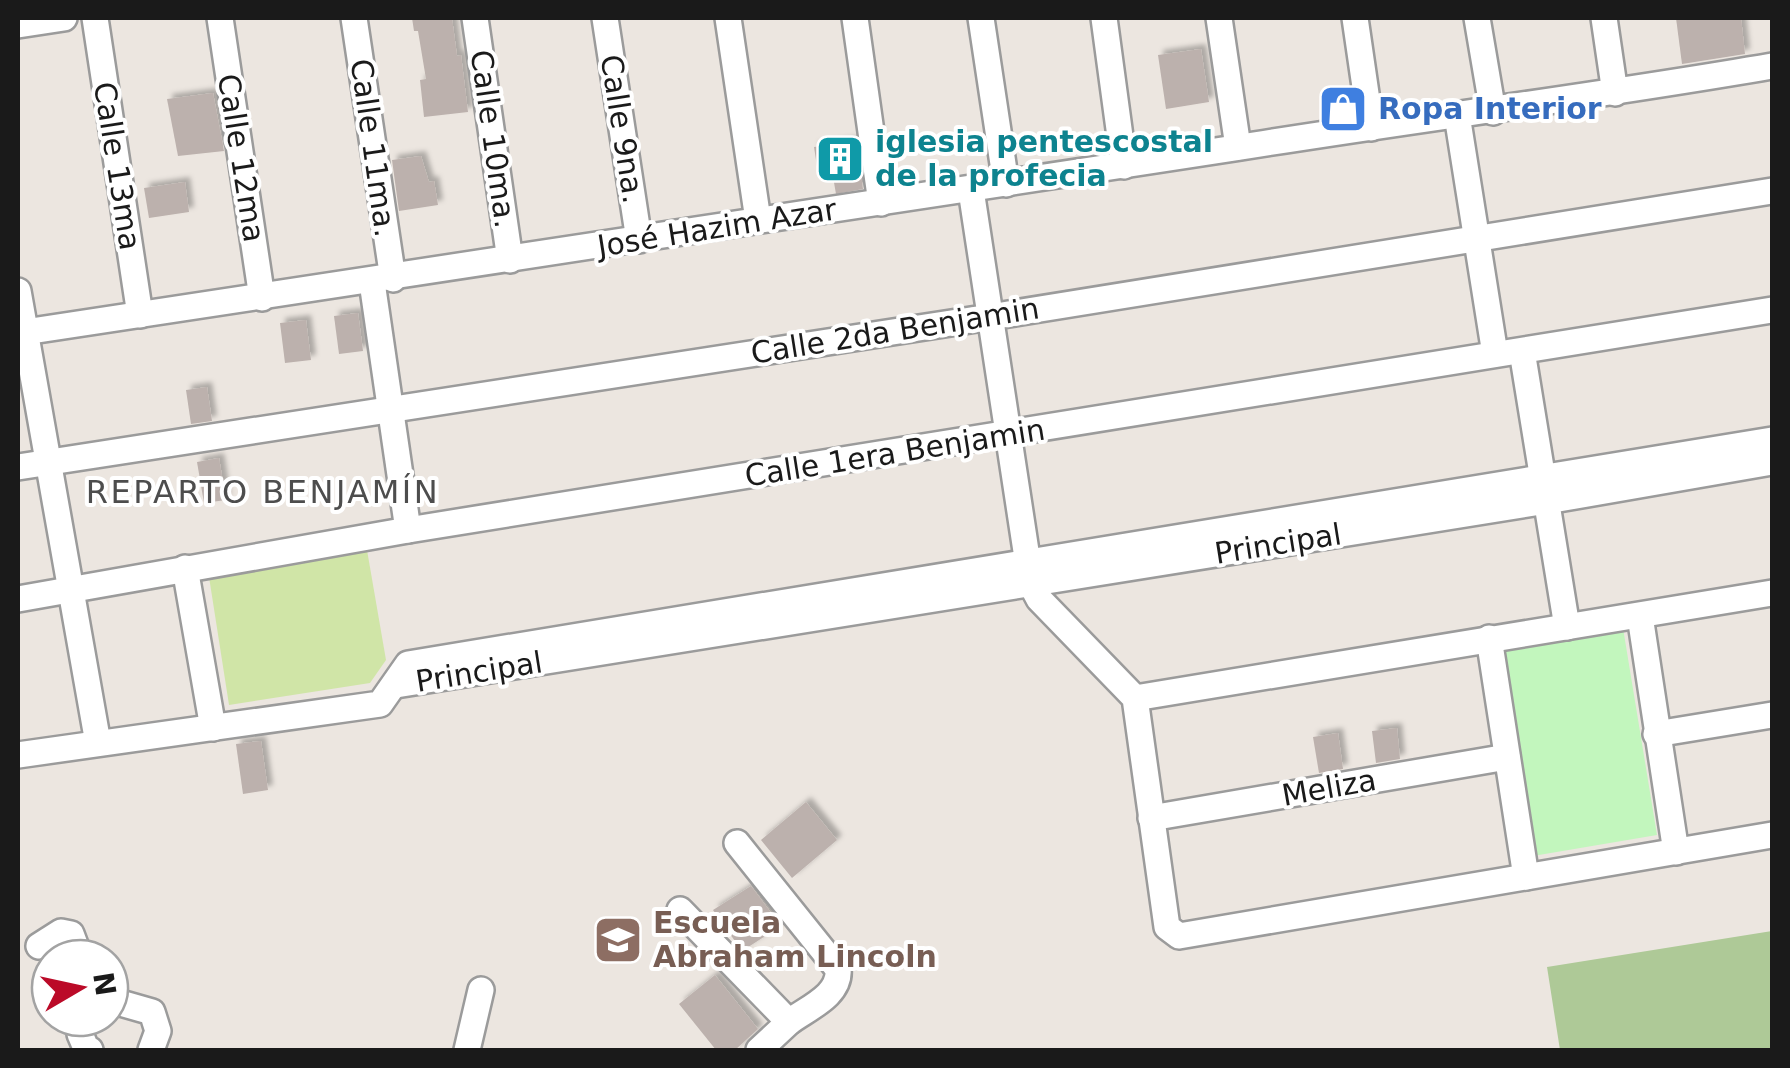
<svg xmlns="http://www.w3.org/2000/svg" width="1790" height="1068" font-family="'DejaVu Sans',sans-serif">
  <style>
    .grass { fill: #d0e5a7 }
    .forest { fill: #aec997 }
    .park { fill: #c2f6bd }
    .building { fill: #bcb1ad; filter: url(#shadow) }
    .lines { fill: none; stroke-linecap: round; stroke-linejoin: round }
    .minor-casing { stroke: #9b9b9b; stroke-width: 30 }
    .minor { stroke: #fff; stroke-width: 25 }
    .labels { text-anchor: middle; stroke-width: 8; stroke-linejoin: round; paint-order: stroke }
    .shop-label { font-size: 30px; font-weight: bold; fill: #366cbe; stroke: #fff; text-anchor: start }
    .street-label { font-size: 30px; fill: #1a1a1a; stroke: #fff }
    .culture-label { font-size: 30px; font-weight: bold; fill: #0d838f; stroke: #fff; text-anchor: start }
    .education-label { font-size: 30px; font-weight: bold; fill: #785e54; stroke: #fff; text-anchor: start }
    .neighbourhood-label { font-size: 32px; letter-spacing: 2.5px; fill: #4d4d4d; stroke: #fff }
  </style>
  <defs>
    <filter id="shadow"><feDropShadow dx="5" dy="-5" stdDeviation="2.5" flood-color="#0004"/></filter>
  </defs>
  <rect width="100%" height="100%" fill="#ece6e0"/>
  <path class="grass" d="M367 550 386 660 370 683 229 705 209 577Z"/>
  <path class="forest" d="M1772 931V1050H1560L1547 967Z"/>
  <path class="park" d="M1623 628 1657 835 1533 856 1498 648Z"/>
  <g class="building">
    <path d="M412 18H452L457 56 461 55 468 112 424 117 420 80 426 79 418 31H414Z"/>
    <path d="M1676 18H1741L1745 54 1682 64Z"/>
    <path d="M1201 49 1209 102 1166 109 1158 55Z"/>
    <path d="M213 93 224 151 178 156 167 99Z"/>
    <path d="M856 141 863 189 836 194 832 171 818 173 814 147Z"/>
    <path d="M421 156 429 182 434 181 438 205 399 211 392 160Z"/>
    <path d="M185 182 189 212 149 218 144 188Z"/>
    <path d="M358 313 363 351 339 354 334 316Z"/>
    <path d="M306 320 311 360 285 363 280 323Z"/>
    <path d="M207 387 212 421 191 424 186 390Z"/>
    <path d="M219 458 226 500 204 503 197 462Z"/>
    <path d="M1397 728 1400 759 1376 763 1372 731Z"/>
    <path d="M1338 733 1343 769 1319 773 1313 737Z"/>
    <path d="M261 741 268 790 243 794 236 744Z"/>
    <path d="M806 802 837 840 792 878 761 840Z"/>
    <path d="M751 886 781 926 742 951 713 910Z"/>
    <path d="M715 975 758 1029 735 1050H716L679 1004Z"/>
  </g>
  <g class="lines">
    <g class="minor-casing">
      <g id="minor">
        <path d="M95 18 140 315"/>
        <path d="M220 18 262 298"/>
        <path d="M354 18 393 279"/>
        <path d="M475 18 510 260"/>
        <path d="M605 18 639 240"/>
        <path d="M728 18 758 220"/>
        <path d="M855 18 881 203"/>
        <path d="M981 18 1006 184"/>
        <path d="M1104 18 1124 166"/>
        <path d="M1219 18 1238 147"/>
        <path d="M1355 18 1371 128"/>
        <path d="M1477 18 1493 112"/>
        <path d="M1604 18 1615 93"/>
        <path d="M18 25 64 18"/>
        <path d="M1457 115 1495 354"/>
        <path d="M971 190 1031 584 1039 599 1135 698 1167 927 1179 936 1772 835"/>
        <path d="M372 282 408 530"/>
        <path d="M18 291 98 743"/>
        <path d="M18 333C423 273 829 212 1235 148 1414 119 1594 97 1772 66"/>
        <path d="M1522 351 1567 627"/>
        <path d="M18 467 990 317 1772 191"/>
        <path d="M185 568 213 728"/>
        <path d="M18 599 408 530 1772 310"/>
        <path d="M1640 616 1676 852"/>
        <path d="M1489 638 1526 877"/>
        <path d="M396 685 1547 501 1772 462"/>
        <path d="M1135 698 1772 593"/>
        <path d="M1656 734 1772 715"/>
        <path d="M18 755 380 704 408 664 1772 440"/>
        <path d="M1151 818 1507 757"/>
        <path d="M737 843 838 969C841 995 808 1008 789 1022"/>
        <path d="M680 910 789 1022 759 1050"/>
        <path d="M39 946 61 932 71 934 80 958"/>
        <path d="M110 1000 152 1012 158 1031 151 1050"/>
        <path d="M82 1018 80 1034 86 1048 90 1050"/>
        <path d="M467 1050 481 990"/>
      </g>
    </g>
    <use href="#minor" class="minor"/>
  </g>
  <defs>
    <g id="shop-square" transform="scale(2.5)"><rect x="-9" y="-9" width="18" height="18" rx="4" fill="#3f7fe0" stroke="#fff"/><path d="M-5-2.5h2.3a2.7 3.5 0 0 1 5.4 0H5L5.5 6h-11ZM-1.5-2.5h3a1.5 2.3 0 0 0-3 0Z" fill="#fff"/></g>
    <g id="building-square" transform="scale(2.5)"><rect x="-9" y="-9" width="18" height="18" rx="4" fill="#0f9aa8" stroke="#fff"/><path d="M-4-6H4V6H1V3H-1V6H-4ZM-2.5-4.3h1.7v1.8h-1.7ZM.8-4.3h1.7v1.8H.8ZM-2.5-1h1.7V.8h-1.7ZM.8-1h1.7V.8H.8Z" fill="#fff"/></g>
    <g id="school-square" transform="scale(2.5)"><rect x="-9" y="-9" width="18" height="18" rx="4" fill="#8d6e63" stroke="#fff"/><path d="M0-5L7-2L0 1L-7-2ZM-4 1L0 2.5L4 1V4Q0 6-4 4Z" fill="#fff"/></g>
  </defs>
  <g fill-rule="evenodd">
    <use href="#shop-square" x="1343" y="109"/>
    <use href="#building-square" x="840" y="159"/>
    <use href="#school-square" x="618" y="940"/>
  </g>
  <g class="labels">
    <g class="shop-label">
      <text x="1378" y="119">Ropa Interior</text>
    </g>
    <g class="street-label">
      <text transform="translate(622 129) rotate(81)" y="10">Calle 9na.</text>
      <text transform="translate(493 139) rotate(82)" y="10">Calle 10ma.</text>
      <text transform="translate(373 148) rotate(82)" y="10">Calle 11ma.</text>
      <text transform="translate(241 158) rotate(81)" y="10">Calle 12ma</text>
      <text transform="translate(117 166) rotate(81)" y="10">Calle 13ma</text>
      <text transform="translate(717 228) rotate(-9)" y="10">José Hazim Azar</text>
      <text transform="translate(895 331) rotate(-9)" y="10">Calle 2da Benjamin</text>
      <text transform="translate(895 453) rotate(-9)" y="10">Calle 1era Benjamin</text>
      <text transform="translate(1278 544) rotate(-9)" y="10">Principal</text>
      <text transform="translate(479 672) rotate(-9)" y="10">Principal</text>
      <text transform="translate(1329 788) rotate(-10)" y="10">Meliza</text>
    </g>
    <g class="culture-label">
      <text x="875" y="152">iglesia pentescostal<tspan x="875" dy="34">de la profecia</tspan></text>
    </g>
    <g class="education-label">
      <text x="653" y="933">Escuela<tspan x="653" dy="34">Abraham Lincoln</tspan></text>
    </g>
    <g class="neighbourhood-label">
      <text x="263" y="503">REPARTO BENJAMÍN</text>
    </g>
  </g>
  <rect width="1790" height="1068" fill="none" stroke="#1a1a1a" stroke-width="40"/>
  <g transform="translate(80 988) rotate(81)"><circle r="48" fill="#ffffff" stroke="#a3a3a3" stroke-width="2.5"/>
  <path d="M0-8L18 38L0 25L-18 38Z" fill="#bb0a28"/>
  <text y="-15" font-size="28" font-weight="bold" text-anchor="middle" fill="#1a1a1a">N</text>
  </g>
</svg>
